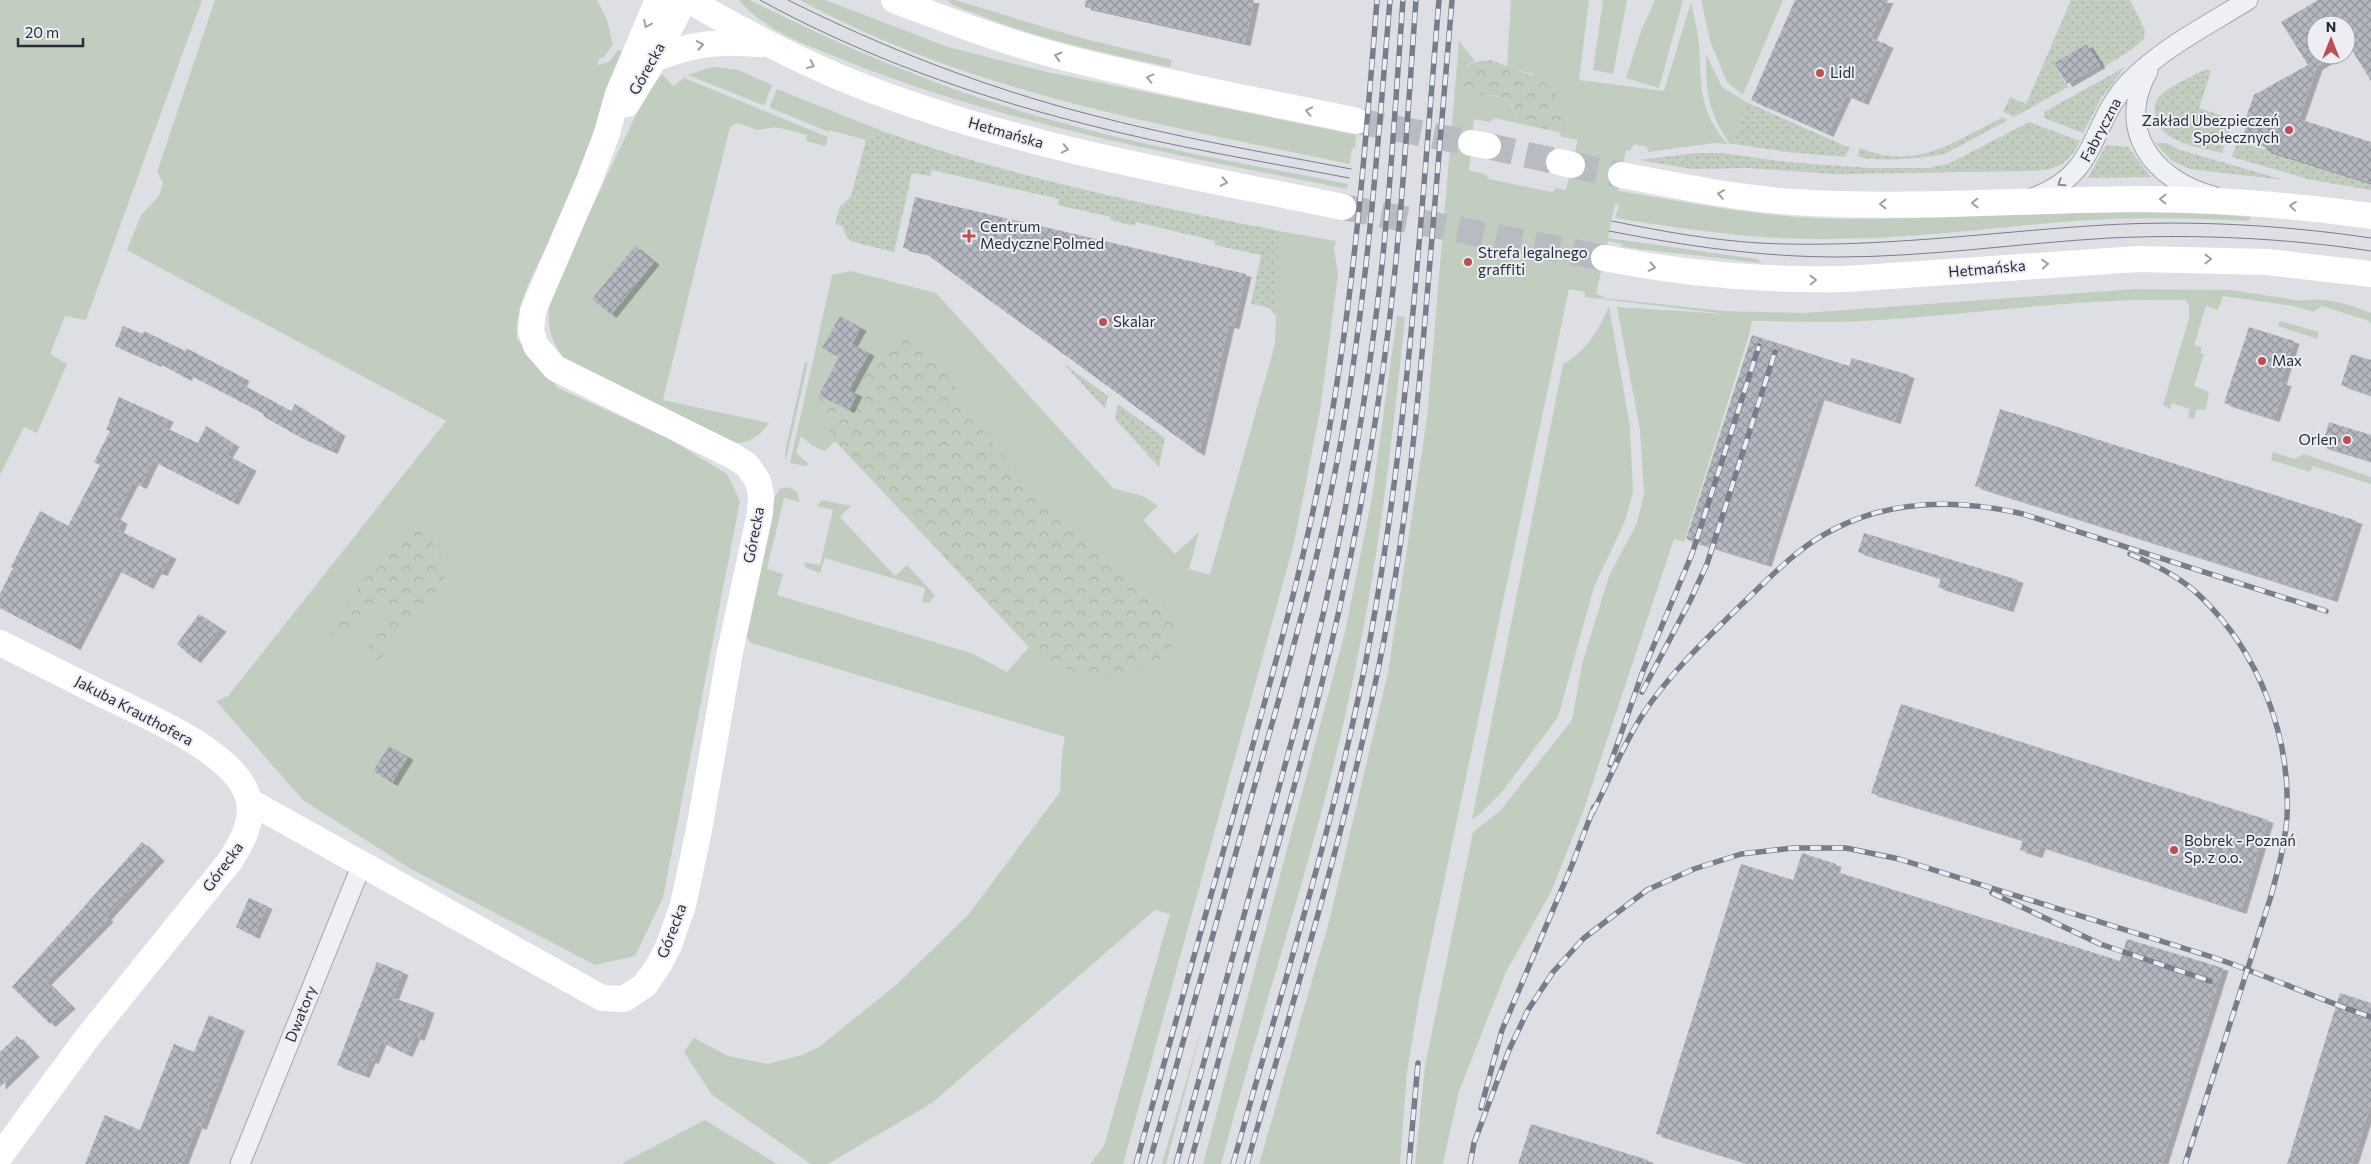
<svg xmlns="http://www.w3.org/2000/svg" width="2371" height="1164" font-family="Commissioner,sans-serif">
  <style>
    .green { fill: #c1cebf }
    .forest { fill: url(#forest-crowns) }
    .garden { fill: url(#garden-dots) }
    .building { fill: url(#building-cross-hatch); filter: url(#shadow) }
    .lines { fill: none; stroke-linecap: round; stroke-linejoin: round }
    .secondary-tunnel { stroke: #b9bbc3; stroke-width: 26; stroke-dasharray: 26 13; stroke-linecap: butt }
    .street-casing { stroke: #a3a6ae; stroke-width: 21 }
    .street { stroke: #eff0f4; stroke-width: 19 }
    .secondary { stroke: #fff; stroke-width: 26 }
    .tram { stroke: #787d8d; stroke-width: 1 }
    .rail-casing { stroke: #787d8d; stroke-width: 5.5 }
    .rail { stroke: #eceef3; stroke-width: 4; stroke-dasharray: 11; stroke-linecap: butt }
    .oneway { stroke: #9ea0a6 }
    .oneway2 { stroke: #8c8e97 }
    .poi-dot { fill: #bf4d51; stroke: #eceef3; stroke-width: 2 }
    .labels { text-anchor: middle; stroke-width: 4; stroke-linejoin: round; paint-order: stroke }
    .street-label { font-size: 15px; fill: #282c3a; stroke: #eceef3 }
    .poi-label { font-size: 15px; fill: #282c3a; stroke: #eceef3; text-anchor: start }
  </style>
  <defs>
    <pattern id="forest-crowns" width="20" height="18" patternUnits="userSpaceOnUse" patternTransform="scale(1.25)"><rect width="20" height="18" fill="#c1cebf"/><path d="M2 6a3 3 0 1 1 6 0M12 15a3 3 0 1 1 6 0" fill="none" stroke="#a6b1a5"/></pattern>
    <pattern id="garden-dots" width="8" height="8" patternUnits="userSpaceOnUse" patternTransform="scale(1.25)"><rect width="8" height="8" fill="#c1cebf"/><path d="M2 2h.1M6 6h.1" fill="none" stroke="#a6b1a5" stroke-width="1.8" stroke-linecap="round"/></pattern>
    <pattern id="building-cross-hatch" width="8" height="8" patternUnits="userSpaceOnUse" patternTransform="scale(1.25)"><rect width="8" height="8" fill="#b5b8c1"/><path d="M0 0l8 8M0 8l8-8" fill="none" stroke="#93969e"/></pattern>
    <filter id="shadow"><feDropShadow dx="5.5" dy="3" stdDeviation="0" flood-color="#0004"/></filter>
  </defs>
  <rect width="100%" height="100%" fill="#dddfe5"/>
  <g class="green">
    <path d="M0 0H202L86 320 65 316 50 354 67 364 37 433 24 427 0 475Z"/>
    <path d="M215 0H597L607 20 613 45 603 58H600L597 65 609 62 618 50 625 53C604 108 584 164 561 218 546 253 513 299 517 339L558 388 668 438 727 474 740 501 663 898 635 956 595 965 411 869 303 800 216 701 228 696 446 421 127 250 141 215 159 196 163 183 157 172Z"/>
    <path d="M739 0H750C846 49 944 90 1048 119 1146 147 1248 164 1348 184L1347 189C1177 155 1007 125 846 61 808 45 766 33 739 0Z"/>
    <path d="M800 0H825L948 47 1047 72 1356 135 1355 149 1352 148 1350 164C1160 124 973 94 800 0Z"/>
    <path d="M947 0H955L1077 37 1172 60 1170 67C1104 53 1037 39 974 13 966 10 953 6 947 0Z"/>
    <path d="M1511 0H1589L1579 80 1664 91 1691 2C1694 16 1698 31 1699 45 1702 86 1698 111 1728 144L1715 143 1648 152 1647 147 1634 144 1630 151 1626 150 1618 191C1691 203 1765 218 1839 219 1976 220 2114 205 2251 217L2248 221C2190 218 2132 217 2074 221 1989 228 1904 240 1818 239 1750 239 1683 229 1615 218L1619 205 1615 204 1608 238 1757 259 1762 263 1622 247 1623 244 1608 241 1596 294 1603 296V298L1724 311 1804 313 2136 289 2230 290 2302 301C2325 296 2350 305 2371 313V325L2369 321 2322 306 2313 312 2294 306 2223 296 2218 310 2206 306 2194 345 2202 348 2200 353 2204 354 2194 386 2209 392 2206 410 2197 409 2194 419 2188 417 2190 409 2172 403 2170 409 2163 405 2189 319V305L2185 300C2066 297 1950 319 1832 322 1805 322 1778 321 1752 321L1749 335 1684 542 1674 539 1584 809 1551 892 1506 972 1459 1091 1443 1164H1415L1425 1066 1473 832 1500 811 1572 720 1582 664 1609 576 1637 523 1644 494 1640 430 1617 307 1725 314 1585 297V292L1569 289 1419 1000 1407 1072 1400 1164H1259L1330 918 1388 672 1427 418 1459 41 1475 61 1466 66 1485 95C1504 96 1516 101 1516 123L1494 118 1490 122 1474 119 1469 170 1485 174 1489 179 1552 192 1556 188 1566 190 1577 143 1578 140 1562 137 1559 132 1561 122 1532 74 1507 67Z"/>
    <path d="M1603 0H1627L1613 74 1593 70Z"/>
    <path d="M1655 0H1683L1659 88 1626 78 1641 31Z"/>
    <path d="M1701 0H1783L1743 95 1727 82 1710 41Z"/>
    <path d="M1706 54 1722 87 1746 102 1734 144H1730C1708 112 1706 93 1706 54Z"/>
    <path d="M713 67 738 70 772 85 765 104 763 105 688 75Z"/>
    <path d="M662 74 673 86 684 78 828 137 826 146 806 141 807 135 776 127 758 130 737 123 730 127 663 400 769 423C758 438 748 444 729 443L571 365C548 344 544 318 553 289L643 100Z"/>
    <path d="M777 89 885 132 866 140 830 130 829 132 771 108 770 106Z"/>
    <path d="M1279 231 1336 241 1334 249 1338 275 1320 411 1294 543 1123 1164H1090L1104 1146 1170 914 1155 910 932 1103 828 1164H811L712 1095 684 1052 694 1038 728 1056 768 1064 802 1055 819 1047 896 985 968 915 1060 792 1062 754 1065 737 751 643 743 633 775 496 780 489 789 487 797 492 800 502 784 498 767 569 783 574 777 595 971 653 1007 672 1029 647 835 441 825 451 813 446 801 436 796 453 809 464 805 466 790 463 832 275 851 271 936 293 1113 488 1145 497 1158 506 1143 520 1175 554 1199 532 1189 569 1210 575 1275 344Z"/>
    <path d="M1609 306 1630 427 1633 492 1625 521 1594 587 1558 717 1502 792 1480 814 1472 819 1563 364C1587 351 1599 329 1609 306Z"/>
    <path d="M1397 316 1405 317C1393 437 1379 557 1354 675 1320 841 1264 1001 1221 1164H1203L1345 632 1372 497Z"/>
    <path d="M2280 321 2319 332 2317 339 2278 326Z"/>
    <path d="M805 362H808L786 460 785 452Z"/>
    <path d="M2273 452 2295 459 2304 454 2371 477V484L2313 466 2310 472 2271 460Z"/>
    <path d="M822 500 851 506 840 517 895 576 907 565 935 595 929 603 922 602 925 588 825 558 820 573 806 568 804 562 820 565 833 510 817 506Z"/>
    <path d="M1203 1024 1166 1164H1162L1164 1157Z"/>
    <path d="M705 1120 777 1164H623L624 1162Z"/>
  </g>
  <g class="forest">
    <path d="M1491 60C1529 77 1571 77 1559 132L1516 123C1517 91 1491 97 1468 92 1452 68 1471 61 1491 60Z"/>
    <path d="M902 328 964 395 957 403 1083 543 1090 535 1154 605 1157 599 1172 607 1178 632 1167 655 1117 681 1069 670 1029 647 835 440 821 419 819 395 849 410 866 375 882 360Z"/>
    <path d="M422 523C434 533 431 554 447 562L446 575 440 588 413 625 387 648 377 669 366 658 370 641 386 628 388 610 383 604C363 604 353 622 342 636L332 634C335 606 394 548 414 524Z"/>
  </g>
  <g class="garden">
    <path d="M2071 0H2130L2145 30 2144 39 2131 50 2102 68 2087 44 2054 63 2068 87 2014 117 2003 112 2010 97 2026 104Z"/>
    <path d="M2125 67 2102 97 2083 133 2044 118V112Z"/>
    <path d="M2206 69 2211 71 2199 108 2223 116 2230 129 2222 153C2199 147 2160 143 2155 115 2154 109 2155 102 2159 97 2170 85 2192 77 2206 69Z"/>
    <path d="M1746 102 1850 148 1845 157 1787 152 1734 144Z"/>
    <path d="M2001 117 2008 120 1947 153C1931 158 1870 163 1857 156L1860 148C1916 171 1951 143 2000 119Z"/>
    <path d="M2029 122 2080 141C2069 163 2058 170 2033 171L1834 174 1749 168 1692 169 1639 160 1696 153H1722L1787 162 1869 168H1930L1950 163Z"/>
    <path d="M885 132C1014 178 1146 204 1279 231L1276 316 1269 308 1251 304 1261 255 1214 245 1215 241 1136 222 1135 226 1110 220 1111 217 1058 205 1059 199 932 170 930 176 912 173 894 252 850 241 844 232 843 226 835 224 840 207 851 196 866 140Z"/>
    <path d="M2237 141 2371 183V190L2311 180 2232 157Z"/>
    <path d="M2155 143H2166L2180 150 2284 180 2190 169 2172 161Z"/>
    <path d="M2106 145 2128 147 2151 177 2088 178Z"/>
    <path d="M1064 364 1108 396 1105 409Z"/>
    <path d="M1118 404 1165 438 1159 467 1115 419Z"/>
  </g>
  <g class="building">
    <path d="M1086 0H1254L1245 43 1085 7Z"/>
    <path d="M1795 0H1888L1871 38 1888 45 1863 102 1846 95 1828 134 1751 100Z"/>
    <path d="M2318 0H2371V81L2350 47 2346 49V25H2316V55H2337L2317 67 2299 119 2371 142V183L2265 150 2266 146 2242 139 2247 124 2244 123 2254 95 2308 65 2281 22Z"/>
    <path d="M2087 44 2100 65 2067 84 2054 63Z"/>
    <path d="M915 197 1246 274 1234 326 1229 325 1199 453 925 253 903 248Z"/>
    <path d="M635 246 654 262 611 315 592 299Z"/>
    <path d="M840 316 861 328 852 344 869 353 849 390 857 394 849 410 819 395 839 357 822 348Z"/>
    <path d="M123 326 143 334 144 331 185 351 186 348 244 378 241 384 291 411 295 404 340 433 332 451 300 437 263 416 264 414 188 374 186 378 157 362 156 364 115 346Z"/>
    <path d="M2249 327 2294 341 2281 382 2286 383 2274 419 2224 403Z"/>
    <path d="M1752 335 1849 366 1852 358 1909 375 1895 421 1819 397 1766 564 1686 539Z"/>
    <path d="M2351 354 2371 360V395L2341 385Z"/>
    <path d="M119 397 168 419 164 427 198 443 206 426 234 444 227 455 251 468 233 502 153 461 141 486 133 482 115 517 122 521 118 530 171 556 162 573 156 571 148 586 116 569 75 647 0 608V594L13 568 11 567 40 511 68 526 100 465 94 462 110 431 106 430Z"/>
    <path d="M2000 409 2357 521 2332 599 1975 486Z"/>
    <path d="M2329 422 2371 435V461L2322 446Z"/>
    <path d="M1864 533 2018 580 2008 609 1938 587 1941 578 1858 552Z"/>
    <path d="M199 614 221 629 195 660 177 644Z"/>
    <path d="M1901 704 2268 820 2241 911 2040 846 2037 855 2020 850 2023 840 1871 793Z"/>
    <path d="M389 746 408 757 392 783 373 771Z"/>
    <path d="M142 842 159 858 106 917 108 919 46 982 70 1006 50 1024 12 987Z"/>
    <path d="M1802 853 1836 864 1834 871 2120 961 2127 939 2223 968 2162 1164H1750L1656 1134 1741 864 1793 880Z"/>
    <path d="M249 898 267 906 254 936 236 927Z"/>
    <path d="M377 962 403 972 393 998 429 1010 419 1038 415 1036 407 1054 381 1042 373 1061 370 1060 364 1075 337 1065Z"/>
    <path d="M2340 993 2371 1003V1104L2352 1164H2287Z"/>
    <path d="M209 1015 239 1028 201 1127 197 1125 182 1164H85L105 1115 140 1130 174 1044 194 1052Z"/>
    <path d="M17 1036 34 1054 0 1087V1052Z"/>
    <path d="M1531 1124 1648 1160V1164H1518Z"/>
  </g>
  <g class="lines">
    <g class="secondary-tunnel">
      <path d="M1357 121 1471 143"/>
      <path d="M1488 146 1559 162"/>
      <path d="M1572 165 1621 175"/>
      <path d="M1343 207 1604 258"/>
    </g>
    <g class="street-casing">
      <g id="street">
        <path d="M2148 71C2115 130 2153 180 2213 196"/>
        <path d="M2032 198C2100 174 2088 126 2129 82 2162 48 2208 25 2248 0"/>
        <path d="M240 1164 362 864"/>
      </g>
    </g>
    <use href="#street" class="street"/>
    <g class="secondary">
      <path d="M688 0C743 31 798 61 856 84 1013 146 1179 173 1343 207"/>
      <path d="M894 0C952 22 1010 44 1070 59 1165 83 1261 101 1357 121"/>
      <path d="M654 59C694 43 718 41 760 44"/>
      <path d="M627 104 654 59 684 0"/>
      <path d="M1471 143 1488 146"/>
      <path d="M1559 162 1572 165"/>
      <path d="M1621 175C1678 186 1735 198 1793 202 1908 209 2023 200 2137 199 2216 199 2293 205 2371 216"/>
      <path d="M1604 258C1685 274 1764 281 1846 279L2138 259 2267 262 2371 274"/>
      <path d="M0 643C34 660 68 677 102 694 142 714 231 750 247 794 256 818 242 842 230 861L87 1038 0 1156"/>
      <path d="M249 801 602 998 624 999 645 985 660 963 669 945 683 905 699 830 730 652 760 513 761 495 758 481 747 465 733 456 555 368 536 346 531 331 533 311 590 178 606 136 618 94 658 0"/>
    </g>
    <g class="tram">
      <path d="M760 0C862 56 974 96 1085 124 1172 147 1261 161 1349 178"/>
      <path d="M788 0C884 48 984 87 1088 114 1174 137 1263 152 1351 169"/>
      <path d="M1612 221C1660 231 1710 240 1759 243 1874 249 1989 232 2104 225 2192 220 2283 225 2371 238"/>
      <path d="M1609 231C1686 246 1760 257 1838 257 1929 257 2020 243 2110 238 2197 234 2285 238 2371 251"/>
    </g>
    <g class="rail-casing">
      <g id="rail">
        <path d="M2130 554C2154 564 2182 578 2201 597 2259 653 2291 736 2287 817 2285 844 2278 870 2271 896L2185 1164"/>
        <path d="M1642 692 1690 601 1707 564 1775 352"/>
        <path d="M1610 765 1643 671 1692 554 1759 346"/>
        <path d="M1593 812C1609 780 1623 745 1643 714 1670 673 1706 639 1741 605 1764 583 1786 560 1812 542 1877 499 1950 497 2023 514L2326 611"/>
        <path d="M1992 893 2100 944 2210 981"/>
        <path d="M1481 1108 1502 1030 1572 865 1594 807"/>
        <path d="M1136 1164C1170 1041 1204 918 1239 795 1270 683 1302 572 1324 458 1353 306 1365 154 1377 0"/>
        <path d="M1149 1164C1185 1035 1221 906 1257 777 1290 660 1324 543 1344 423 1368 283 1378 142 1390 0"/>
        <path d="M1176 1164 1299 714C1332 586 1358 456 1375 324 1389 217 1395 108 1403 0"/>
        <path d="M1190 1164 1316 707C1348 581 1373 454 1389 324 1402 217 1408 108 1416 0"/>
        <path d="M1233 1164C1282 988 1338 814 1371 634 1409 425 1421 211 1439 0"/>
        <path d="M1247 1164C1296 990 1350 817 1384 640 1407 523 1418 404 1428 285 1436 190 1444 95 1452 0"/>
        <path d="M1409 1164 1418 1063"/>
        <path d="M1470 1164 1474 1143 1509 1050 1528 1010 1553 972 1584 938 1647 890 1694 869 1741 854 1793 848H1846L1899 859 2212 957C2266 975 2317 999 2371 1017"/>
      </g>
    </g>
    <use href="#rail" class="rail"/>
  </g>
  <defs><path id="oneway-chevron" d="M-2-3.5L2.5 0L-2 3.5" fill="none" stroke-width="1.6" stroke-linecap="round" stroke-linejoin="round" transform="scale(1.25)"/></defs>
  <g class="oneway">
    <use href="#oneway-chevron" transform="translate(647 24) rotate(115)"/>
    <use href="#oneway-chevron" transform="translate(700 45) rotate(-10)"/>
    <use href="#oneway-chevron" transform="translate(1058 56) rotate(-164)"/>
    <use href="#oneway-chevron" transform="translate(811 65) rotate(25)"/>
    <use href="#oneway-chevron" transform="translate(1150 78) rotate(-167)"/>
    <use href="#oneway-chevron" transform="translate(1309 111) rotate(-168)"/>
    <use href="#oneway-chevron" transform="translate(1065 149) rotate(13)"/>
    <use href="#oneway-chevron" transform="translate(1224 182) rotate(12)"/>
    <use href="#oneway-chevron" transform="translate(1721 194) rotate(-171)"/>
    <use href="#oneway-chevron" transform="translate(2163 199) rotate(-179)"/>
    <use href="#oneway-chevron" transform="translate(1975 203) rotate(179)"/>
    <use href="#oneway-chevron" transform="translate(1883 204) rotate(180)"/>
    <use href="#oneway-chevron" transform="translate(2293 206) rotate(-174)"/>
    <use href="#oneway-chevron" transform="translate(2208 259)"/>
    <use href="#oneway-chevron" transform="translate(2045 264) rotate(-5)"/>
    <use href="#oneway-chevron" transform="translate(1652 267) rotate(11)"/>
    <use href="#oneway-chevron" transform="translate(1813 280) rotate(-1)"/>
  </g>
  <use class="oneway2" href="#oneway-chevron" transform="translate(2061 183) rotate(147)"/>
  <g class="poi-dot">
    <circle cx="1820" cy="73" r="5"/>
    <circle cx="2289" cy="130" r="5"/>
    <path d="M966.5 228.5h5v5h5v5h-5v5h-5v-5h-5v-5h5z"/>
    <circle cx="1468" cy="262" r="5"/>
    <circle cx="1103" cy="322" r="5"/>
    <circle cx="2262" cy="361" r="5"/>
    <circle cx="2347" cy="440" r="5"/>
    <circle cx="2174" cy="850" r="5"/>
  </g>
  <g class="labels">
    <g class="street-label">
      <text transform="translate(647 69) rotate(-61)" y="5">Górecka</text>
      <text transform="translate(2101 130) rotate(-62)" y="5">Fabryczna</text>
      <text transform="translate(1006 133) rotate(16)" y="5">Hetmańska</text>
      <text transform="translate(1987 269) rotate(-5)" y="5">Hetmańska</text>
      <text transform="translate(754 535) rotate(-79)" y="5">Górecka</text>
      <text transform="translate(134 711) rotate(28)" y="5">Jakuba Krauthofera</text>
      <text transform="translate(223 867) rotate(-54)" y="5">Górecka</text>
      <text transform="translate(672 931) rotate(-69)" y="5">Górecka</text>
      <text transform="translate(301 1014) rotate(-68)" y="5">Dwatory</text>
    </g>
    <g class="poi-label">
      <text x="1830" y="78">Lidl</text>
      <text x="2279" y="126" text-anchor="end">Zakład Ubezpieczeń<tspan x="2279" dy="17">Społecznych</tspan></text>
      <text x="980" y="232">Centrum<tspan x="980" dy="17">Medyczne Polmed</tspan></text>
      <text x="1478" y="258">Strefa legalnego<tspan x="1478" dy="17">graffiti</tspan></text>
      <text x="1113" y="327">Skalar</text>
      <text x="2272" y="366">Max</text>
      <text x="2337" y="445" text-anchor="end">Orlen</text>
      <text x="2184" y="846">Bobrek - Poznań<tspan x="2184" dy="17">Sp. z o.o.</tspan></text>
    </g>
  </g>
  <g transform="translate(2331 40)"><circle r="24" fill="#eceef3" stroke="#9ea0a9"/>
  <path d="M0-4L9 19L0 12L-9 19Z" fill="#bf4d51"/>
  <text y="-8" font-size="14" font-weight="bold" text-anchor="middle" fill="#282c3a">N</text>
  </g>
  <path d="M18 38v8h65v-8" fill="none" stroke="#282c3a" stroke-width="2.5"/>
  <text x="25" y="38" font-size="15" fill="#282c3a" stroke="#eceef3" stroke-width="4" paint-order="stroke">20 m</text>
</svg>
